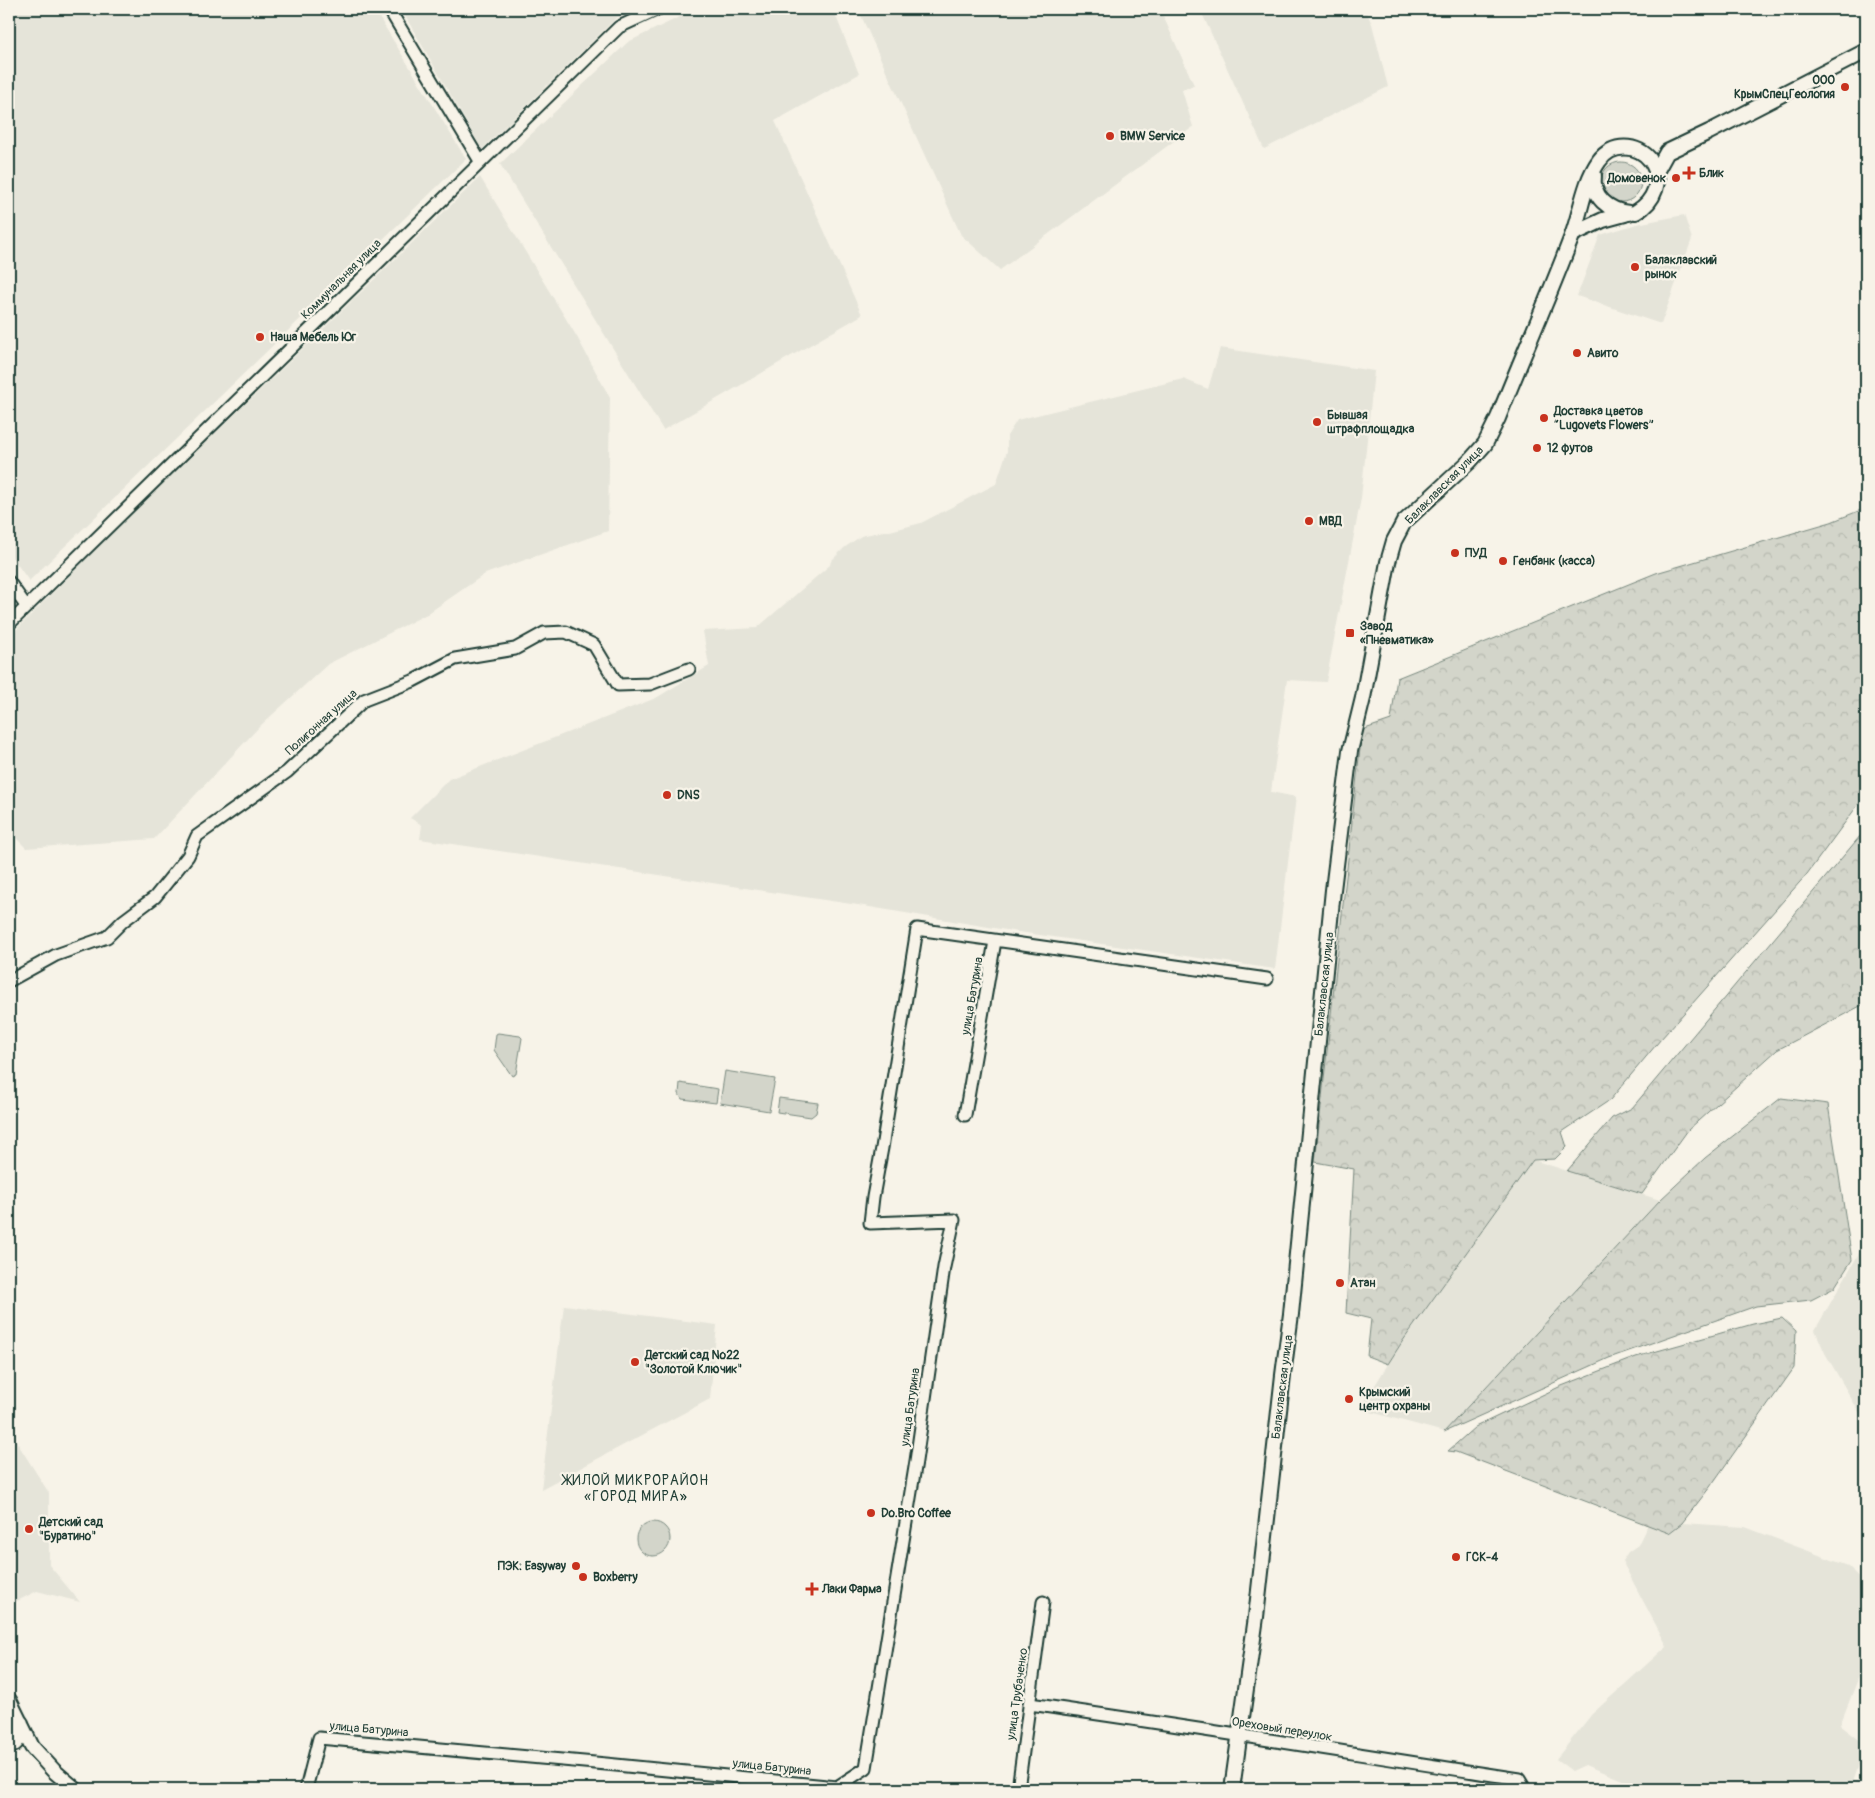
<svg xmlns="http://www.w3.org/2000/svg" width="1875" height="1798" font-family="Pangolin,sans-serif">
  <style>
    .built { fill: #e5e4d9 }
    .green { fill: #d3d5ca; stroke: #79897f }
    .forest { fill: url(#forest-crowns); stroke: #79897f }
    .lines { fill: none; stroke-linecap: round; stroke-linejoin: round }
    .minor-casing { stroke: #1f3d34; stroke-width: 15 }
    .major-casing { stroke: #1f3d34; stroke-width: 18 }
    .minor { stroke: #f7f3e8; stroke-width: 11 }
    .major { stroke: #f7f3e8; stroke-width: 14 }
    .poi-dot { fill: #c8321e; stroke: #f7f3e8; stroke-width: 2 }
    .labels { text-anchor: middle; stroke-width: 4.5; stroke-linejoin: round; paint-order: stroke }
    .poi-label { font-size: 12px; font-weight: bold; fill: #1f3d34; stroke: #f7f3e8; text-anchor: start }
    .street-label { font-size: 12px; fill: #1f3d34; stroke: #f7f3e8 }
    .neighbourhood-label { font-size: 14px; letter-spacing: 1px; fill: #1f3d34; stroke: #f7f3e8 }
  </style>
  <defs>
    <pattern id="forest-crowns" width="20" height="18" patternUnits="userSpaceOnUse" patternTransform="scale(1.25)"><rect width="20" height="18" fill="#d3d5ca"/><path d="M2 6a3 3 0 1 1 6 0M12 15a3 3 0 1 1 6 0" fill="none" stroke="#b5b8ae"/></pattern>
  </defs>
  <rect width="100%" height="100%" fill="#f7f3e8"/>
  <filter id="ink" filterUnits="userSpaceOnUse"><feTurbulence type="fractalNoise" baseFrequency=".02" numOctaves="2"/><feDisplacementMap in="SourceGraphic" scale="10" xChannelSelector="R" yChannelSelector="G"/><feConvolveMatrix kernelMatrix="1 2 1 2 8 2 1 2 1" color-interpolation-filters="sRGB"/></filter>
  <g filter="url(#ink)">
    <g class="built">
      <path d="M9 9H374L466 159 29 581 9 553Z"/>
      <path d="M401 9H635L616 18 482 149Z"/>
      <path d="M696 9H833L859 74 775 121 862 315 663 430 500 164 628 42Z"/>
      <path d="M858 9H1160L1194 85 1182 90 1193 127 1000 270 961 235Z"/>
      <path d="M1200 9H1365L1372 24 1388 87 1264 149Z"/>
      <path d="M480 177 577 337 610 398 608 531 485 574 427 614 328 664 260 726 154 839 26 848 9 831V637L97 548Z"/>
      <path d="M1684 215 1692 239 1661 324 1577 296 1600 235 1637 224Z"/>
      <path d="M1220 348 1374 371 1361 498 1326 682 1287 680 1271 792 1296 797 1275 969 1012 931 858 905 420 839 422 825 410 818 449 779 656 698 709 666 703 631 757 628 830 565 831 561 844 548 861 536 884 531H890L921 523 996 484 1007 451V436L1017 420 1183 379 1208 389Z"/>
      <path d="M1533 1160 1660 1200 1444 1432 1360 1409 1402 1342Z"/>
      <path d="M1866 1241V1424L1825 1353 1815 1330Z"/>
      <path d="M564 1305 717 1325 710 1399 541 1489Z"/>
      <path d="M9 1430 49 1493V1565L80 1602 37 1591 9 1605Z"/>
      <path d="M1682 1523 1745 1527 1848 1566 1866 1583 1865 1661 1840 1725 1866 1745 1851 1789H1645L1585 1765 1572 1771 1556 1759 1592 1714 1667 1646 1622 1561 1628 1552 1638 1545 1648 1524 1669 1533Z"/>
    </g>
    <g class="green">
      <circle cx="1621" cy="182" r="20"/>
      <path d="M498 1033 520 1036 522 1038 516 1074 512 1076 494 1050 496 1034Z"/>
      <path d="M725 1071 775 1079 769 1111 720 1103Z"/>
      <path d="M680 1083 718 1089 716 1103 682 1099 679 1094Z"/>
      <path d="M779 1098 818 1103 816 1113 811 1117 777 1112Z"/>
      <circle cx="653" cy="1539" r="17"/>
    </g>
    <g class="forest">
      <path d="M1866 508V794L1807 874 1661 1039 1610 1100 1562 1132 1567 1147 1555 1159 1533 1160 1402 1342 1388 1364 1367 1356 1371 1319 1346 1313 1354 1169 1315 1162 1362 730 1391 720 1397 678 1656 573 1831 522Z"/>
      <path d="M1866 829V1003L1777 1050 1688 1130 1642 1194 1567 1171 1612 1118 1632 1108Z"/>
      <path d="M1781 1098 1828 1104 1852 1260 1834 1288 1811 1300 1756 1306 1609 1358 1444 1432 1660 1200 1705 1158Z"/>
      <path d="M1782 1318 1796 1331 1794 1368 1710 1487 1682 1523 1669 1533 1456 1452 1448 1451 1475 1427 1559 1387 1636 1357 1753 1324Z"/>
    </g>
    <g class="lines">
      <g class="minor-casing">
        <g id="minor">
          <path d="M389 9 480 161"/>
          <path d="M9 582 26 606"/>
          <path d="M9 624 619 27 658 9"/>
          <path d="M9 981 56 955 107 937 123 921 155 897 188 856 197 836 287 772 364 700 413 681 455 659 515 649 544 633 566 632 594 645 618 685 650 684 689 669"/>
          <path d="M965 1115 995 941"/>
          <path d="M1029 1704C1193 1727 1356 1754 1519 1779L1525 1789"/>
          <path d="M306 1789 319 1738 606 1764 837 1787 866 1768 916 1461 944 1267 954 1220 870 1223 873 1197 882 1148 917 929 1267 979"/>
          <path d="M1018 1789 1043 1602"/>
        </g>
      </g>
      <g class="major-casing">
        <g id="major">
          <path d="M1656 172 1667 152 1709 132 1866 51"/>
          <path d="M1594 175C1591 197 1609 211 1629 213"/>
          <path d="M1573 234 1603 220 1625 214"/>
          <path d="M9 1700 32 1747 54 1771 75 1789"/>
          <path d="M13 1745C20 1740 21 1732 21 1723"/>
          <path d="M1232 1789 1256 1617 1283 1375 1291 1314 1333 890 1350 751 1363 698 1388 562 1394 541 1404 522 1469 462 1485 444 1498 418C1522 357 1549 297 1572 236 1581 212 1584 182 1599 161 1611 143 1638 143 1651 161 1664 179 1654 202 1636 212"/>
        </g>
      </g>
      <use href="#minor" class="minor"/>
      <use href="#major" class="major"/>
    </g>
  </g>
  <g class="poi-dot">
    <circle cx="1845" cy="87" r="5"/>
    <circle cx="1110" cy="136" r="5"/>
    <path d="M1686.5 165.5h5v5h5v5h-5v5h-5v-5h-5v-5h5z"/>
    <circle cx="1676" cy="178" r="5"/>
    <circle cx="1635" cy="267" r="5"/>
    <circle cx="260" cy="337" r="5"/>
    <circle cx="1577" cy="353" r="5"/>
    <circle cx="1544" cy="418" r="5"/>
    <circle cx="1317" cy="422" r="5"/>
    <circle cx="1537" cy="448" r="5"/>
    <circle cx="1309" cy="521" r="5"/>
    <circle cx="1455" cy="553" r="5"/>
    <circle cx="1503" cy="561" r="5"/>
    <rect x="1345" y="628" width="10" height="10" rx="2.5"/>
    <circle cx="667" cy="795" r="5"/>
    <circle cx="1340" cy="1283" r="5"/>
    <circle cx="635" cy="1362" r="5"/>
    <circle cx="1349" cy="1399" r="5"/>
    <circle cx="871" cy="1513" r="5"/>
    <circle cx="29" cy="1529" r="5"/>
    <circle cx="1456" cy="1557" r="5"/>
    <circle cx="576" cy="1566" r="5"/>
    <circle cx="583" cy="1577" r="5"/>
    <path d="M809.5 1581.5h5v5h5v5h-5v5h-5v-5h-5v-5h5z"/>
  </g>
  <g class="labels">
    <g class="poi-label">
      <text x="1835" y="84" text-anchor="end">ООО<tspan x="1835" dy="14">КрымСпецГеология</tspan></text>
      <text x="1120" y="140">BMW Service</text>
      <text x="1699" y="177">Блик</text>
      <text x="1666" y="182" text-anchor="end">Домовенок</text>
      <text x="1645" y="264">Балаклавский<tspan x="1645" dy="14">рынок</tspan></text>
      <text x="270" y="341">Наша Мебель Юг</text>
      <text x="1587" y="357">Авито</text>
      <text x="1554" y="415">Доставка цветов<tspan x="1554" dy="14">“Lugovets Flowers”</tspan></text>
      <text x="1327" y="419">Бывшая<tspan x="1327" dy="14">штрафплощадка</tspan></text>
      <text x="1547" y="452">12 футов</text>
      <text x="1319" y="525">МВД</text>
      <text x="1465" y="557">ПУД</text>
      <text x="1513" y="565">Генбанк (касса)</text>
      <text x="1360" y="630">Завод<tspan x="1360" dy="14">«Пневматика»</tspan></text>
      <text x="677" y="799">DNS</text>
      <text x="1350" y="1287">Атан</text>
      <text x="645" y="1359">Детский сад №22<tspan x="645" dy="14">"Золотой Ключик"</tspan></text>
      <text x="1359" y="1396">Крымский<tspan x="1359" dy="14">центр охраны</tspan></text>
      <text x="881" y="1517">Do.Bro Coffee</text>
      <text x="39" y="1526">Детский сад<tspan x="39" dy="14">"Буратино"</tspan></text>
      <text x="1466" y="1561">ГСК-4</text>
      <text x="566" y="1570" text-anchor="end">ПЭК: Easyway</text>
      <text x="593" y="1581">Boxberry</text>
      <text x="822" y="1593">Лаки Фарма</text>
    </g>
    <g class="street-label">
      <text transform="translate(341 279) rotate(-45)" y="4">Коммунальная улица</text>
      <text transform="translate(1444 485) rotate(-45)" y="4">Балаклавская улица</text>
      <text transform="translate(321 722) rotate(-42)" y="4">Полигонная улица</text>
      <text transform="translate(1324 984) rotate(-84)" y="4">Балаклавская улица</text>
      <text transform="translate(972 996) rotate(-80)" y="4">улица Батурина</text>
      <text transform="translate(1282 1387) rotate(-83)" y="4">Балаклавская улица</text>
      <text transform="translate(910 1407) rotate(-82)" y="4">улица Батурина</text>
      <text transform="translate(1017 1694) rotate(-82)" y="4">улица Трубаченко</text>
      <text transform="translate(369 1729) rotate(5)" y="4">улица Батурина</text>
      <text transform="translate(1282 1729) rotate(9)" y="4">Ореховый переулок</text>
      <text transform="translate(772 1767) rotate(6)" y="4">улица Батурина</text>
    </g>
    <g class="neighbourhood-label">
      <text x="636" y="1485">ЖИЛОЙ МИКРОРАЙОН<tspan x="636" dy="16">«ГОРОД МИРА»</tspan></text>
    </g>
  </g>
  <rect width="1875" height="1798" fill="none" stroke="#f7f3e8" stroke-width="30"/>
  <rect x="15" y="15" width="1845" height="1768" fill="none" stroke="#1f3d34" stroke-width="2" filter="url(#ink)"/>
</svg>
